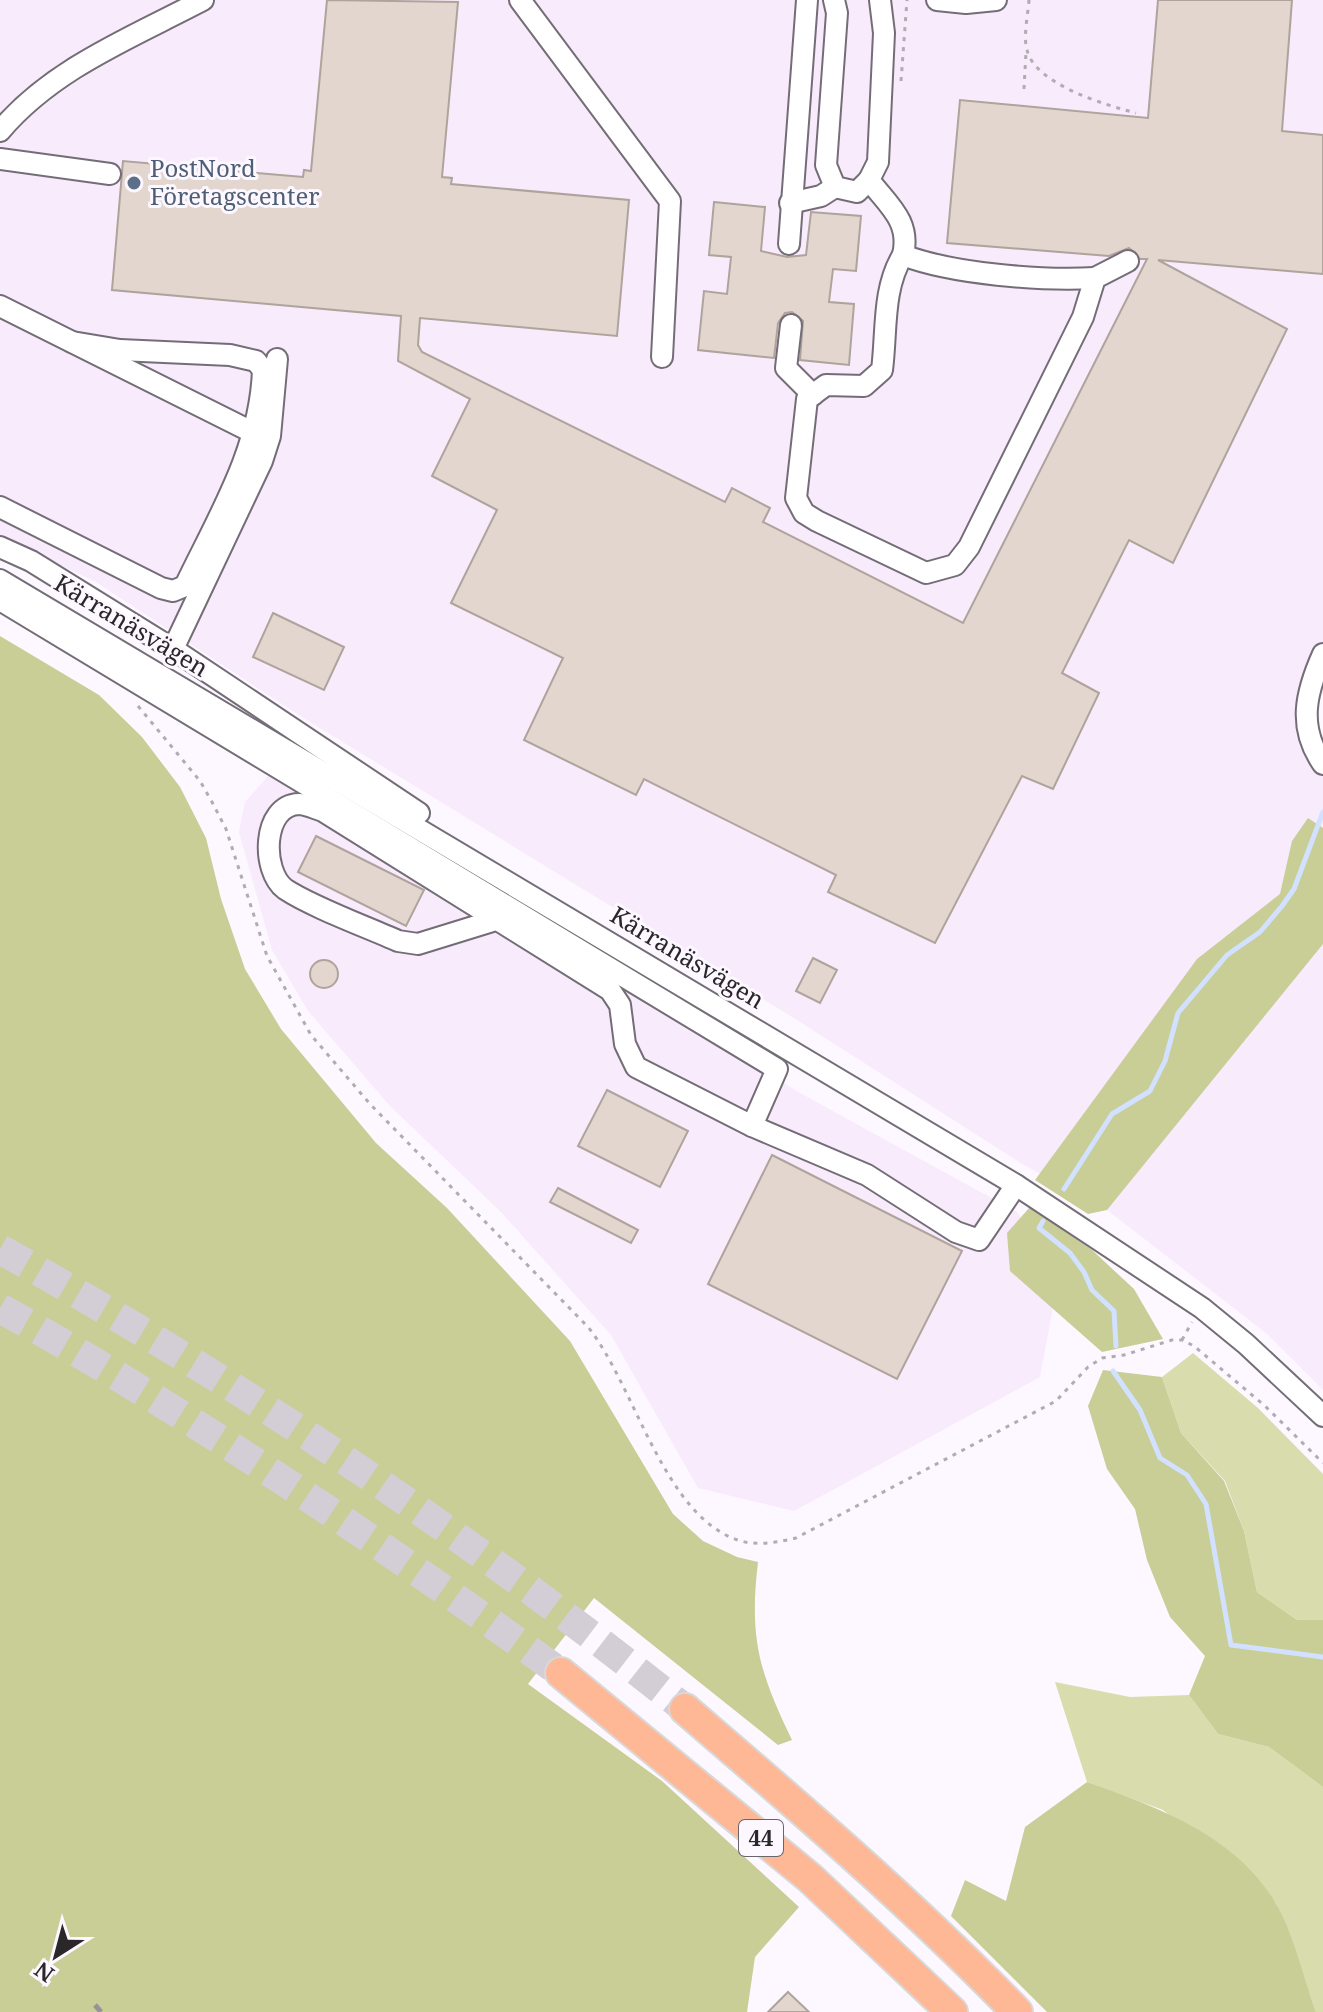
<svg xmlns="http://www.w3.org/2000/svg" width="1323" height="2012" font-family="'Noto Serif',serif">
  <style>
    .built { fill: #f7ebfc }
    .green { fill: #d9ddae }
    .forest { fill: #c9cd96 }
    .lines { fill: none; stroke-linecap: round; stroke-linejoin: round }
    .stream { stroke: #d1e1ff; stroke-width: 5 }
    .building { fill: #e2d6cf; stroke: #afa39c; stroke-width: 2 }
    .highway-tunnel { stroke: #d3ced5; stroke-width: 30; stroke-dasharray: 30 15; stroke-linecap: butt }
    .minor-casing { stroke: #746d77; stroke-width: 24 }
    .highway-casing { stroke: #d9d8d9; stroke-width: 34 }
    .path { stroke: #b0acb2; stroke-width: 3; stroke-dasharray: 4 6; stroke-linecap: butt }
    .minor { stroke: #fff; stroke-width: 20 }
    .highway { stroke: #ffb896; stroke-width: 30 }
    .rail { stroke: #979398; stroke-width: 5; stroke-dasharray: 12 6; stroke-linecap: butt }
    .service-dot { fill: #5c6f8a; stroke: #fdf8ff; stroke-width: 3 }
    .labels { text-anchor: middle; stroke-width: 6; stroke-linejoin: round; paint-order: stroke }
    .shield { fill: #fdf8ff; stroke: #69666b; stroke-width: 2 }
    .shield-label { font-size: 22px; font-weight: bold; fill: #2a272b }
    .service-label { font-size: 24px; fill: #4e5e75; stroke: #fdf8ff; text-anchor: start }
    .street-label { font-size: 24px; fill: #2a272b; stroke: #fdf8ff }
  </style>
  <rect width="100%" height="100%" fill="#fdf8ff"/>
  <g class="built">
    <path d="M0 0H1323V693L1309 718 1323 741V1390L1266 1333 1107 1210 1024 1165 797 1020 297 714 96 582 0 536Z"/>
    <path d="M273 771 800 1093 1017 1212 1059 1275 1040 1377 794 1511 698 1488 611 1335 501 1212 390 1106 308 1011 272 950 239 832 245 802Z"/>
  </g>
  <g class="green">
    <path d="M1193 1353 1258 1408 1323 1474V1620H1297L1257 1592 1244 1531 1225 1481 1181 1433 1162 1377Z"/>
    <path d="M1055 1682 1130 1697 1189 1695 1218 1734 1269 1747 1323 1787V2012H1316L1276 1903 1163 1810 1087 1782Z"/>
  </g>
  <g class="forest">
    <path d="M0 636 99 695 142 737 180 787 206 838 221 899 245 969 281 1029 376 1143 447 1208 570 1341 673 1514 703 1541 737 1557 758 1562C749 1638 759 1672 792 1740L778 1745 594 1598 528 1684 662 1781 799 1907 755 1957 747 2012H0Z"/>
    <path d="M1308 818 1323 828V944L1107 1210 1088 1214 1035 1180 1197 959 1280 894 1292 841Z"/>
    <path d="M1030 1207 1092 1250 1134 1289 1163 1339 1102 1352 1010 1271 1007 1233Z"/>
    <path d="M1103 1370 1162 1377 1181 1433 1224 1481 1244 1531 1257 1592 1297 1620H1323V1787L1269 1747 1218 1734 1189 1695 1205 1656 1170 1617 1147 1560 1135 1509 1107 1469 1088 1406Z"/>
    <path d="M1087 1782C1157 1807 1235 1835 1275 1902 1294 1934 1303 1977 1316 2012H1047L951 1916 965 1880 1006 1901 1025 1827Z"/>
  </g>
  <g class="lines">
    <g class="stream">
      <path d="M1064 1189 1112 1114 1150 1091 1165 1061 1178 1013 1227 955 1260 932 1282 906 1294 889 1323 812"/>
      <path d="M1043 1221 1039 1228 1070 1253 1084 1272 1092 1290 1114 1311 1116 1346"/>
      <path d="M1113 1371 1140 1410 1160 1458 1187 1475 1206 1504 1231 1645 1323 1657"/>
    </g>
  </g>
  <g class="building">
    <path d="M327 0 458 2 442 177 452 178 451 184 629 200 617 336 420 318 418 345 422 352 725 502 732 488 770 508 763 522 963 623 1147 259H1140L1129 248 1109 256 947 243 960 100 1148 118 1158 0H1292L1282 131 1323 135V274L1158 260 1287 329 1173 563 1129 540 1062 673 1099 693 1053 789 1022 776 935 943 828 892 836 875 644 779 636 795 524 740 563 658 451 603 497 510 432 476 470 399 398 361 401 316 112 290 123 161 303 177 304 170 311 171Z"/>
    <path d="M714 202 765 207 761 251 787 257 806 255 811 212 861 216 856 271 833 269 829 302 854 304 849 365 800 360 803 321 792 312 785 313 778 323 774 358 698 350 704 291 727 294 731 257 709 255Z"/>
    <path d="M273 613 344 647 324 690 253 657Z"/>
    <path d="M316 836 424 890 406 926 298 872Z"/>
    <path d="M813 958 837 970 820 1003 796 991Z"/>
    <circle cx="324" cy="974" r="14"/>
    <path d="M607 1090 688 1131 660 1187 578 1146Z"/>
    <path d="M772 1155 962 1251 897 1379 708 1284Z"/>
    <path d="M558 1188 638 1230 631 1243 550 1202Z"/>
    <path d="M788 1992 809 2012H768Z"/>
  </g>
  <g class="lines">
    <g class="highway-tunnel">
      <path d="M0 1249C245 1387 466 1533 685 1709"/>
      <path d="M0 1308C196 1417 379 1542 561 1673"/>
    </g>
    <g class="minor-casing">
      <g id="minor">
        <path d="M520 0 670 201 662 357"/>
        <path d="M834 0 837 13 826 165 835 187 857 192 869 180"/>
        <path d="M880 0 884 33 878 162 869 180C888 205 911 221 903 255 952 274 1042 281 1095 278"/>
        <path d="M937 0 966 3 996 0"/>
        <path d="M0 131C53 68 133 37 203 0"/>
        <path d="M0 159 110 174"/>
        <path d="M790 203 821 196 835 187"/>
        <path d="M789 244 807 0"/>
        <path d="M903 255C882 289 887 332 882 370L864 386 826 385 807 399 796 498 804 513 817 521 926 573 955 565 969 547 1083 317 1095 278 1128 261"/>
        <path d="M0 306 254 433"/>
        <path d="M791 325 786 368 813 395"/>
        <path d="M277 359 270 436 262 461 173 649 419 813"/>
        <path d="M0 507 161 588 173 591 185 586C219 515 260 450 263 370L256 361 230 355 120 350 72 342"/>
        <path d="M0 547 31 561 173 649"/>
        <path d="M0 580 1016 1185 1202 1308 1246 1344 1323 1416"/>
        <path d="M0 600 777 1069 752 1126"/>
        <path d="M1323 654C1306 692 1297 727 1323 764"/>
        <path d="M499 919 418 944 398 941C367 927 312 907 285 889 261 871 262 805 299 804 306 804 316 809 323 811L610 990 620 1005 625 1044 636 1067 752 1126 867 1175 956 1232 979 1240 1016 1185"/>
      </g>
    </g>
    <g class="highway-casing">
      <g id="highway">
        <path d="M561 1673 810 1878 952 2012"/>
        <path d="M685 1709C799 1807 912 1904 1017 2012"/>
      </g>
    </g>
    <g class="path">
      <path d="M1029 0C1028 15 1023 36 1027 50 1035 84 1105 105 1136 113"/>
      <path d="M901 81 907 0"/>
      <path d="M1024 89 1026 52"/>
      <path d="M138 706 200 781 212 802 226 829 267 956 311 1035 370 1104 588 1327C636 1387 664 1519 741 1541 759 1546 779 1542 796 1538L1056 1401 1088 1367 1102 1358 1124 1355 1172 1340H1182L1194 1346 1265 1406 1323 1463"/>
      <path d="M1182 1340 1192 1322"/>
    </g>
    <use href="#minor" class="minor"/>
    <use href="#highway" class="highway"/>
    <path class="rail" d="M95 2005 101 2012"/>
  </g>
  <circle class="service-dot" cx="134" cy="183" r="8"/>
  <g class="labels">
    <rect class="shield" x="739" y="1820" width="44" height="36" rx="6"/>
    <g class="shield-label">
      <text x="761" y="1846">44</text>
    </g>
    <g class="service-label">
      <text x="150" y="177">PostNord<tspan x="150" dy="28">Företagscenter</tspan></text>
    </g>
    <g class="street-label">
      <text transform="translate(131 626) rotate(31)" y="8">Kärranäsvägen</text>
      <text transform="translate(687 958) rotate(31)" y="8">Kärranäsvägen</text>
    </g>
  </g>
  <g transform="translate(56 1956) rotate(216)" stroke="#fdf8ff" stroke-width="6" paint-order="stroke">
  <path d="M0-6L14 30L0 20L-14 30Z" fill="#2a272b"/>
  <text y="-12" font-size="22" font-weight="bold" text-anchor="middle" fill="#2a272b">N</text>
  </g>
</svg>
